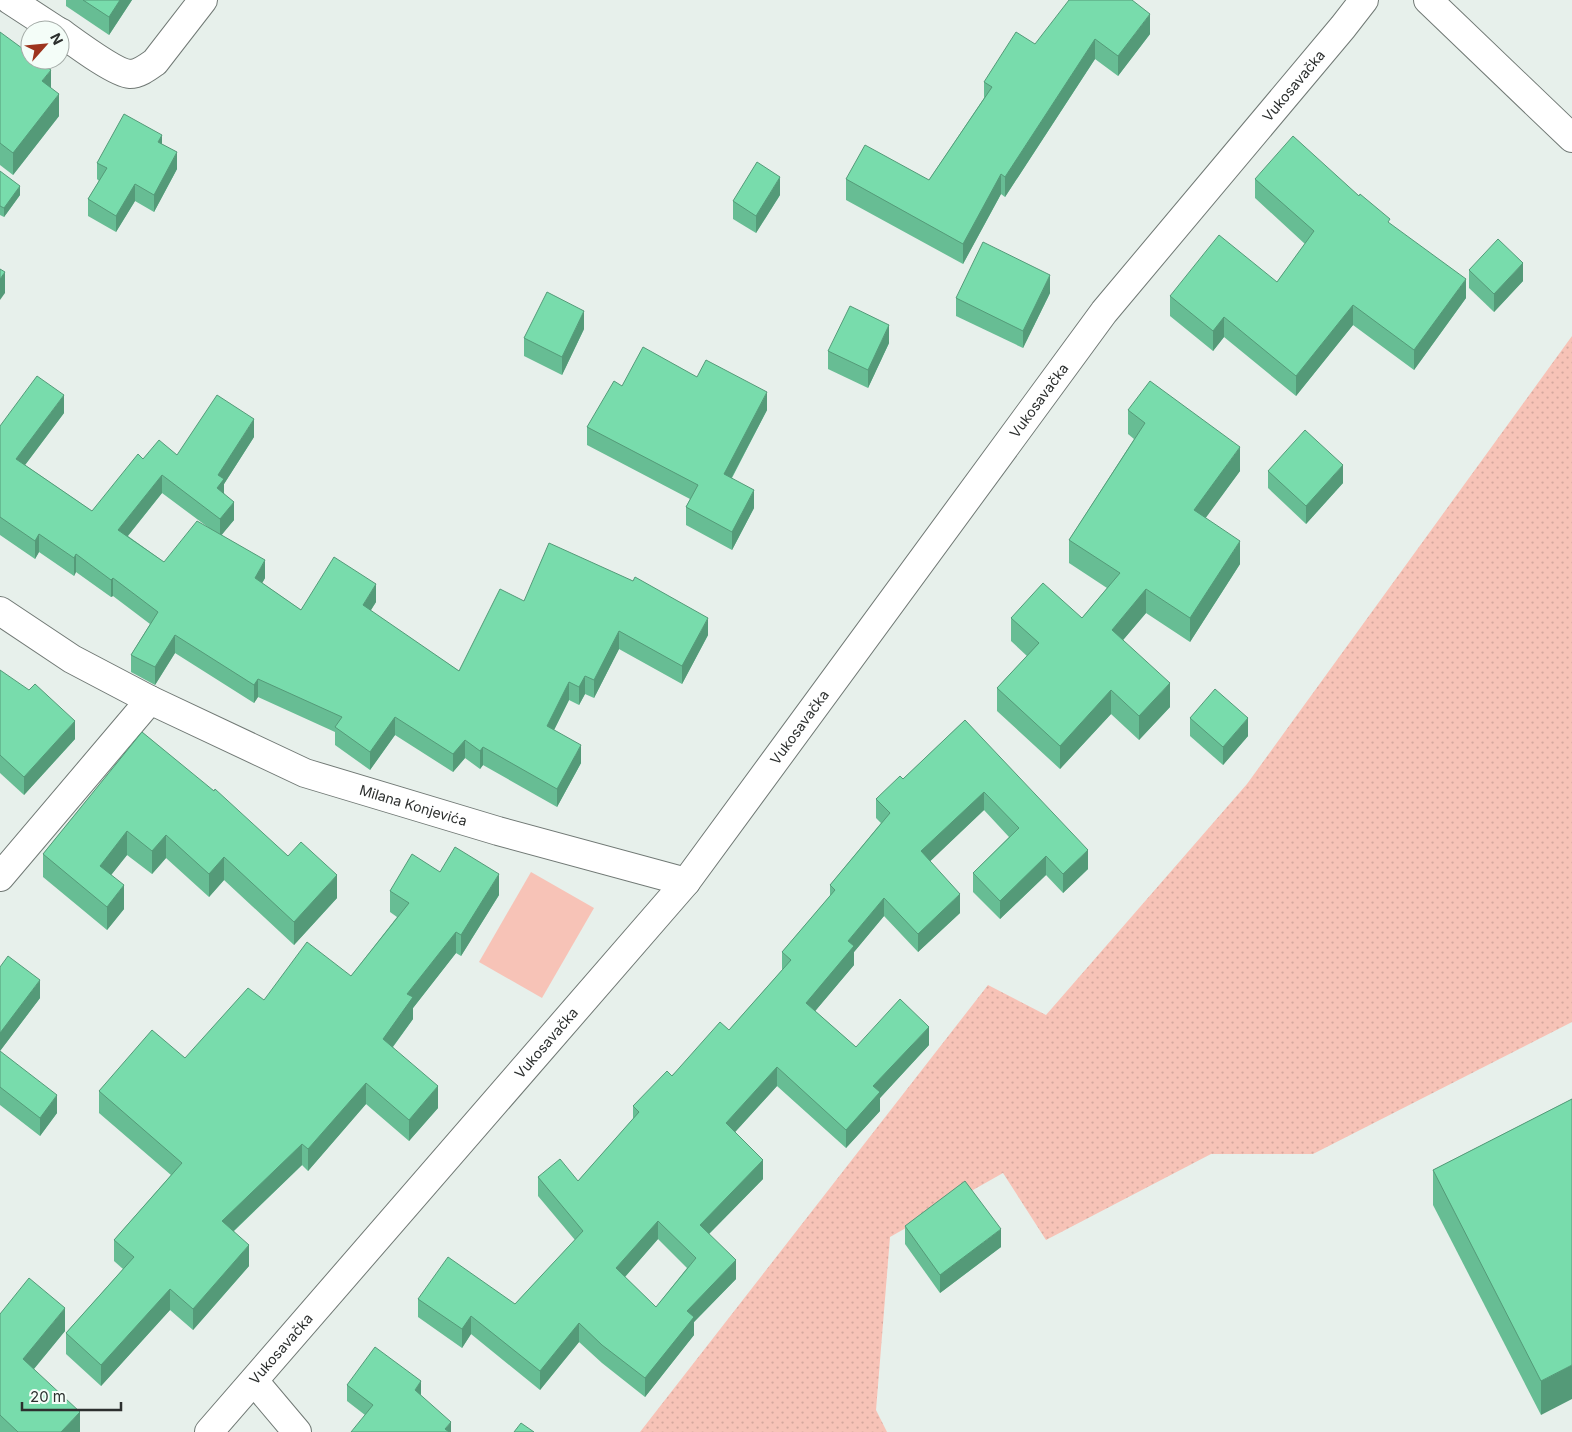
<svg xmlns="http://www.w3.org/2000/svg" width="1572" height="1432" font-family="Inter,sans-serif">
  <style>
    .grass { fill: url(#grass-dots) }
    .pitch { fill: #f7c3b7 }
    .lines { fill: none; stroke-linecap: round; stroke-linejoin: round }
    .street-casing { stroke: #717975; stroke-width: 30 }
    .secondary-casing { stroke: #717975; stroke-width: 30 }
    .street { stroke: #fff; stroke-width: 28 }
    .secondary { stroke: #fff; stroke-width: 28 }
    .wall { fill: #67bd94; fill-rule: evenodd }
    .shaded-wall { fill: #549a78 }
    .building { fill: #78dcac; stroke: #549a78; fill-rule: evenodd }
    .labels { text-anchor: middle; stroke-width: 4; stroke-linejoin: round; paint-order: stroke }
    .street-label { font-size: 14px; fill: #2c2f2e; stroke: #f4fdf8 }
  </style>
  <defs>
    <pattern id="grass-dots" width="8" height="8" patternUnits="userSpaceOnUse" patternTransform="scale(1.25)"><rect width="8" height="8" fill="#f7c3b7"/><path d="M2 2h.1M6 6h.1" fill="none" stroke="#d4a89e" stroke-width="1.8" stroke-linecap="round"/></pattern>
  </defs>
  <rect width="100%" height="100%" fill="#e7f0eb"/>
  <path class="grass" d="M1572 336V1022L1313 1154H1211L1046 1240 1003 1173 890 1237 876 1410 887 1432H640L988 985 1046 1015 1247 784Z"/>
  <path class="pitch" d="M531 872 594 908 542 998 479 962Z"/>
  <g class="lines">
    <g class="street-casing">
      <g id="street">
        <path d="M10 0 56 30"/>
        <path d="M60 32C74 42 115 73 130 74 139 74 148 67 155 62L203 0"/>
        <path id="s1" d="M0 611 72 659 150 700 305 773 498 831 686 882"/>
        <path d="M0 877 150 700"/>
        <path d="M254 1381 297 1432"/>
      </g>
    </g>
    <g class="secondary-casing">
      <g id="secondary">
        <path d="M1428 0 1572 138"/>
        <path id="s2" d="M209 1432 686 882 1104 312 1343 27 1364 0"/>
      </g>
    </g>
    <use href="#street" class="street"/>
    <use href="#secondary" class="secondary"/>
  </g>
  <g class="wall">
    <path d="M66 0H132L109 35 66 6Z"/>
    <path d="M0 32 51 88 59 116 13 175 0 165Z"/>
    <path d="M1150 34 1118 76 1095 59 1005 197 1001 194 963 264 846 200V179L929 180 984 98V82L1035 44Z"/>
    <path d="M162 144 177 169 154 212 135 201 116 232 88 216V199L99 181 97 179V163Z"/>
    <path d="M0 171 20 195 4 217 0 215Z"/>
    <path d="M1255 179 1390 224 1466 298 1414 370 1353 325 1296 396 1224 337 1213 351 1170 316V296L1277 282 1305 244 1255 198Z"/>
    <path d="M780 195 756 233 733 219V201Z"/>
    <path d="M1469 270 1523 281 1494 312 1469 288Z"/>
    <path d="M1050 293 1023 348 956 316V298Z"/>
    <path d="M584 329 562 375 524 356V338Z"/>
    <path d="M889 343 868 388 828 369V351Z"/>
    <path d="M697 377 767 410 732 478 754 508 732 550 686 525V507L690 499 587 445V427L622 386Z"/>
    <path d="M1128 410 1240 471 1205 518 1240 564 1190 642 1146 613 1123 640 1170 707 1139 740 1111 714 1060 769 997 711V688L1027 656 1011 641V618H1082L1107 588 1069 563V540L1134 439 1128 434Z"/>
    <path d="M64 413 25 465 92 511 143 459 177 455 254 437 224 484V493L234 520 221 535 265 578 262 583 301 610 376 602 370 611 459 671 524 601 708 635 682 684 619 649 594 698 585 694 579 705 569 700 554 730 581 763 557 807 483 765 480 769 465 758 453 772 395 735 370 770 335 745V732L258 697 254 703 175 653 155 685 131 672V655L150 624 113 596 111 597 76 572 74 576 39 552 35 559 0 535V426ZM162 493 209 528 164 562 128 536Z"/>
    <path d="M1268 471 1343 483 1306 524 1268 488Z"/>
    <path d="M0 670 75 739 24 795 0 773Z"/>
    <path d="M1190 718 1248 736 1223 765 1190 736Z"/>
    <path d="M965 720 1088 869 1063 893 1046 875 1000 919 973 892V873L1009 837 984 810 930 861 960 913 918 952 884 916 854 952V965L815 1011 856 1047 929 1045 880 1098V1111L846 1148 777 1086 735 1132 763 1179 709 1234 736 1279 694 1322V1335L645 1397 602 1363 579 1342 540 1390 471 1334 462 1348 418 1317V1299L515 1304 575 1240 538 1196V1177L578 1181 633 1119V1106L729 1030 782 970V952L830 896V885L881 823 876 818V799L903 779ZM658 1239 687 1268 656 1307 625 1277Z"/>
    <path d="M142 732 337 898 294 945 224 880 209 897 166 858 152 874 127 855 111 875 124 909 107 930 43 877V854Z"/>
    <path d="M440 872 499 895 461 956 456 953 413 1008V1019L393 1047 438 1108 409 1141 366 1104 308 1171 302 1165 234 1231 249 1266 193 1330 170 1310 101 1386 66 1354V1333L123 1269 114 1261V1240L171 1175 99 1113V1091L185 1058 264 1000 351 976 397 917 390 912V891Z"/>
    <path d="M0 967 40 998 0 1051 57 1113 40 1136 0 1105Z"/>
    <path d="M1572 1099 1541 1415 1433 1205V1170Z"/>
    <path d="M905 1226 1001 1247 940 1293 905 1244Z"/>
    <path d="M0 1314 65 1331 34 1369 80 1432H0Z"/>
    <path d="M347 1385 421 1396 451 1432 365 1415 347 1401Z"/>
  </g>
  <g class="shaded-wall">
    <path d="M120 0H132L109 35V17Z"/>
    <path d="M1150 14V34L1118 76V56Z"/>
    <path d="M1095 39V59L1005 197V177Z"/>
    <path d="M51 70V93L42 81Z"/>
    <path d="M59 94V116L13 175V153Z"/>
    <path d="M162 135V152L158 142Z"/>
    <path d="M177 152V169L154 212V195Z"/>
    <path d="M1001 174V194L963 264V244Z"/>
    <path d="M780 177V195L756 233V216Z"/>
    <path d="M135 184V201L116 232V216Z"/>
    <path d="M20 186V195L4 217V208Z"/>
    <path d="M1523 263V281L1494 312V294Z"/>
    <path d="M5 272V293L0 300V279Z"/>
    <path d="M1050 275V293L1023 348V331Z"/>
    <path d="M1466 279V298L1414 370V350Z"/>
    <path d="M1353 305V325L1296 396V376Z"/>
    <path d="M584 311V329L562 375V357Z"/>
    <path d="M1224 317V337L1213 351V331Z"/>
    <path d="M889 325V343L868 388V370Z"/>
    <path d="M767 392V410L724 492V474Z"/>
    <path d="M64 395V413L16 477V459Z"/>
    <path d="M254 419V437L224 484V497L217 506 218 475Z"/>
    <path d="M1240 447V471L1194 534V510Z"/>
    <path d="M1343 465V483L1306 524V506Z"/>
    <path d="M162 475V493L118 548V530Z"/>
    <path d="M754 490V508L732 550V532Z"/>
    <path d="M234 502V520L220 537V519Z"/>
    <path d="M39 534V552L35 559V541Z"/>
    <path d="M1240 541V564L1190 642V618Z"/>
    <path d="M76 554V572L74 576V558Z"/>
    <path d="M265 560V578L255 596V578Z"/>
    <path d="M113 578V596L111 597V580Z"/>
    <path d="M376 584V602L363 623V605Z"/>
    <path d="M1146 589V613L1112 653V630Z"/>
    <path d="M708 618V635L682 684V666Z"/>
    <path d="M619 631V649L594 698V680Z"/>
    <path d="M175 635V653L155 685V667Z"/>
    <path d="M585 676V694L579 705V687Z"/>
    <path d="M258 679V697L254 703V685Z"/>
    <path d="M569 682V700L547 744V726Z"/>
    <path d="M1170 683V707L1139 740V716Z"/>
    <path d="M1111 690V714L1060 769V746Z"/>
    <path d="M395 717V735L370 770V752Z"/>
    <path d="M1248 718V736L1223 765V747Z"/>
    <path d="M75 721V739L24 795V777Z"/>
    <path d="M465 740V758L453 772V754Z"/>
    <path d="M581 745V763L557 807V789Z"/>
    <path d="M483 747V765L480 769V751Z"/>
    <path d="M984 792V810L921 870V851Z"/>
    <path d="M127 831V855L100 889V866Z"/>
    <path d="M166 835V858L152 874V851Z"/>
    <path d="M1088 850V869L1063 893V874Z"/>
    <path d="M1046 856V875L1000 919V901Z"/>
    <path d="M224 857V880L209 897V874Z"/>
    <path d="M499 874V895L461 956V935Z"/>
    <path d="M337 875V898L294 945V922Z"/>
    <path d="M124 885V909L107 930V907Z"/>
    <path d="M960 894V913L918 952V934Z"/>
    <path d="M884 898V916L854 952V965L806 1022V1003L848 941Z"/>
    <path d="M456 932V953L413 1008V1019L383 1060V1039L407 994Z"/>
    <path d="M40 980V998L0 1051V1033Z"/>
    <path d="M929 1027V1045L880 1098V1111L846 1148V1130L873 1086Z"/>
    <path d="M777 1067V1086L726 1142V1123Z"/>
    <path d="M366 1083V1104L308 1171V1149Z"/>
    <path d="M438 1086V1108L409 1141V1120Z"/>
    <path d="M57 1095V1113L40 1136V1118Z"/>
    <path d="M302 1144V1165L222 1242V1221Z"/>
    <path d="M763 1160V1179L700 1243V1225Z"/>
    <path d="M658 1221V1239L616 1287V1268Z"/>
    <path d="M1001 1229V1247L940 1293V1275Z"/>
    <path d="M249 1245V1266L193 1330V1309Z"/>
    <path d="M736 1260V1279L694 1322V1335L645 1397V1378L687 1311Z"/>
    <path d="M170 1289V1310L101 1386V1365Z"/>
    <path d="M65 1308V1331L23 1382V1359Z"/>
    <path d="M471 1316V1334L462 1348V1329Z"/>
    <path d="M579 1323V1342L540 1390V1371Z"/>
    <path d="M1572 1365V1399L1541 1415V1381Z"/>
    <path d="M421 1381V1397L415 1390Z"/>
    <path d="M80 1412V1432H61Z"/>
    <path d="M451 1422V1432H445V1429Z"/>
  </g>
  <g class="building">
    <path d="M83 0H120L109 17Z"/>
    <path d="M1069 0H1132L1150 14 1118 56 1095 39 1005 177 1001 174 963 244 846 179 865 145 929 180 992 87 984 82 1016 32 1035 44Z"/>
    <path d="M0 32 30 54V60H37L51 70 42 81 59 94 13 153 0 143Z"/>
    <path d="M124 114 162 135 158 142 177 152 154 195 135 184 116 216 88 199 107 168 97 163Z"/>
    <path d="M1293 136 1359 196 1360 194 1390 219 1388 222 1466 279 1414 350 1353 305 1296 376 1224 317 1213 331 1170 296 1219 235 1277 282 1314 231 1255 179Z"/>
    <path d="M757 162 780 177 756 216 733 201Z"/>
    <path d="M0 171 20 186 4 208 0 206Z"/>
    <path d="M1498 239 1523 263 1494 294 1469 270Z"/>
    <path d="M983 242 1050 275 1023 331 956 298Z"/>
    <path d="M0 269 5 272 0 279Z"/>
    <path d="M547 292 584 311 562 357 524 338Z"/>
    <path d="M850 306 889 325 868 370 828 351Z"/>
    <path d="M643 347 697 377 706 360 767 392 724 474 754 490 732 532 686 507 698 485 587 427 614 381 622 386Z"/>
    <path d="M37 376 64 395 16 459 92 511 138 454 143 459 159 440 177 455 217 395 254 419 218 475 224 479 217 488 234 502 220 519 162 475 118 530 164 562 197 521 265 560 255 578 301 610 334 557 376 584 363 605 459 671 500 589 524 601 549 543 633 581 635 577 708 618 682 666 619 631 594 680 585 676 579 687 569 682 547 726 581 745 557 789 483 747 480 751 465 740 453 754 395 717 370 752 335 727 342 717 258 679 254 685 175 635 155 667 131 655 158 612 113 578 111 580 76 554 74 558 39 534 35 541 0 517V426Z"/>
    <path d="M1150 381 1240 447 1194 510 1240 541 1190 618 1146 589 1112 630 1170 683 1139 716 1111 690 1060 746 997 688 1039 643 1011 618 1043 583 1082 618 1120 573 1069 540 1145 423 1128 410Z"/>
    <path d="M1305 430 1343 465 1306 506 1268 471Z"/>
    <path d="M0 670 29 690 35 684 75 721 24 777 0 755Z"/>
    <path d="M1215 689 1248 718 1223 747 1190 718Z"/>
    <path d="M965 720 1088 850 1063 874 1046 856 1000 901 973 873 1019 828 984 792 921 851 960 894 918 934 884 898 848 941 854 946 806 1003 856 1047 900 999 929 1027 873 1086 880 1092 846 1130 777 1067 726 1123 763 1160 700 1225 736 1260 687 1311 694 1317 645 1378 602 1345 579 1323 540 1371 471 1316 462 1329 418 1299 448 1257 515 1304 583 1231 538 1177 560 1159 578 1181 639 1112 633 1106 667 1071 672 1076 720 1022 729 1030 791 960 782 952 835 890 830 885 890 813 876 799 900 776 903 779ZM658 1221 696 1258 656 1307 616 1268Z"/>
    <path d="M142 732 214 791 215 789 288 856 301 842 337 875 294 922 224 857 209 874 166 835 152 851 127 831 100 866 124 885 107 907 43 854Z"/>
    <path d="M455 847 499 874 461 935 456 932 407 994 413 997 383 1039 438 1086 409 1120 366 1083 308 1149 302 1144 222 1221 249 1245 193 1309 170 1289 101 1365 66 1333 134 1257 114 1240 182 1163 99 1091 152 1030 185 1058 248 988 264 1000 307 942 351 976 409 903 390 891 412 854 440 872Z"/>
    <path d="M8 956 40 980 0 1033V967Z"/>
    <path d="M0 1051 57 1095 40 1118 0 1087Z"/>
    <path d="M1572 1099V1365L1541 1381 1433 1170Z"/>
    <path d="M965 1181 1001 1229 940 1275 905 1226Z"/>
    <path d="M29 1278 65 1308 23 1359 80 1412 61 1432H18L0 1415V1314Z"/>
    <path d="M375 1347 421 1381 415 1390 451 1422 445 1429 449 1432H351L373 1405 347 1385Z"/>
    <path d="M521 1423 534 1432H514Z"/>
  </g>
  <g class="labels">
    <g class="street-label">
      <text dy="5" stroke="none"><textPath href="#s2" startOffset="1730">Vukosavačka</textPath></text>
      <text dy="5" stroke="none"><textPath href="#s2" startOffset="1325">Vukosavačka</textPath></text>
      <text dy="5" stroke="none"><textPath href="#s2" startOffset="920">Vukosavačka</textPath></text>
      <text dy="5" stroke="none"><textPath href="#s1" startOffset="459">Milana Konjevića</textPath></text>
      <text dy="5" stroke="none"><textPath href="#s2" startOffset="515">Vukosavačka</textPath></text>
      <text dy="5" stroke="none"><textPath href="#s2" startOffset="110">Vukosavačka</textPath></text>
    </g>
  </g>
  <g transform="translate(45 45) rotate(63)"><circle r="24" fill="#f4fdf8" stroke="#a4aba7"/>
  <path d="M0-4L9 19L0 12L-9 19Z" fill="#9d341e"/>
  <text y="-8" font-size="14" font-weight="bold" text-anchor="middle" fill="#2c2f2e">N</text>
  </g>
  <path d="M22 1402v8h99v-8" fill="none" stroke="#2c2f2e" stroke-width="2.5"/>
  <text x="30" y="1402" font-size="15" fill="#2c2f2e" stroke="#f4fdf8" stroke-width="4" paint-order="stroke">20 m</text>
</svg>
